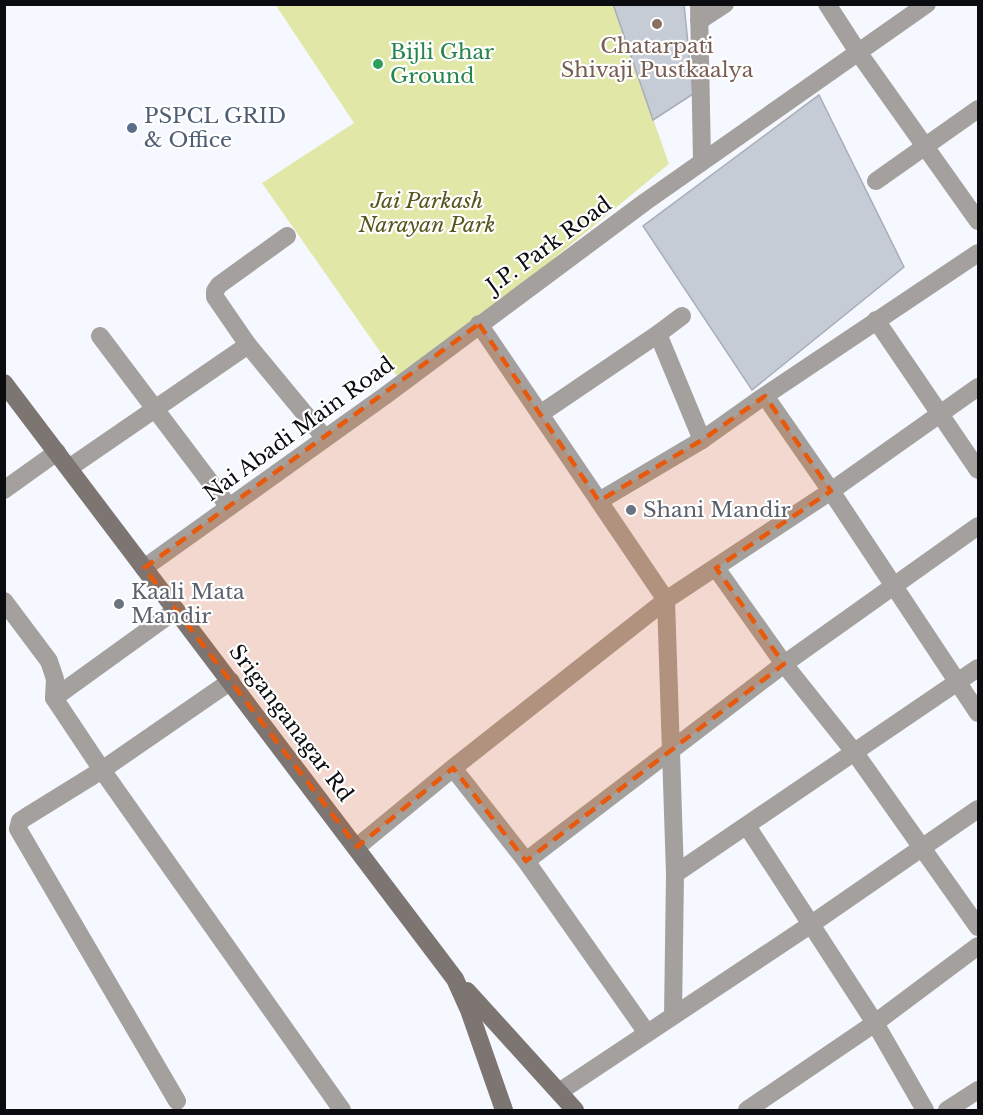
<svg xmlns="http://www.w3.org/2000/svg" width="983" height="1115" font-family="'Libre Baskerville',serif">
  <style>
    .green { fill: #e1e8a7 }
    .building { fill: #c6ccd6; stroke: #a8adb7; stroke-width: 1.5 }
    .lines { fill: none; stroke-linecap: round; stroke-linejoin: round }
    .street { stroke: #a4a09d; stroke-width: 18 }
    .secondary { stroke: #7c7571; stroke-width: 18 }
    .marked { fill: #e8590c; fill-opacity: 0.2; stroke: #e8590c; stroke-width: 4.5; stroke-dasharray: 12 8; stroke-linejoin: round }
    .education-dot { fill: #8d6e63; stroke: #fff; stroke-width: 2 }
    .leisure-dot { fill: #2e9e5b; stroke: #fff; stroke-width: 2 }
    .service-dot { fill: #5c6f8a; stroke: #fff; stroke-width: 2 }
    .worship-dot { fill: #6b7280; stroke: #fff; stroke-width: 2 }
    .labels { text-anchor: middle; stroke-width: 4.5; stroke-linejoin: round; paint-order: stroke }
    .education-label { font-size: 21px; fill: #785e54; stroke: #fff }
    .leisure-label { font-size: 21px; fill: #27864d; stroke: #fff; text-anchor: start }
    .service-label { font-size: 21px; fill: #4e5e75; stroke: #fff; text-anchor: start }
    .park-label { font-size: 21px; font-style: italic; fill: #54581c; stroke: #fff }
    .street-label { font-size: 21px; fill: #0a0c0f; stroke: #fff }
    .worship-label { font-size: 21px; fill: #5b616d; stroke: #fff; text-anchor: start }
  </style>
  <rect width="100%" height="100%" fill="#f5f8ff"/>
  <path class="green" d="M275 4 530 5 524 9 531 5H613L669 164 402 383 262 183 354 123Z"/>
  <g class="building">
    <path d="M613 4H684L693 94 653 120Z"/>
    <path d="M819 95 904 267 752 390 643 226Z"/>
  </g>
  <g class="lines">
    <g class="street">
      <path d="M699 4 702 161"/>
      <path d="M827 4 858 52 978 221"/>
      <path d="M699 21 725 4"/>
      <path d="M876 181 978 109"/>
      <path d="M287 236 219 285 215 291V297L248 345 324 437"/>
      <path d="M876 320 978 470"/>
      <path d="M479 324 666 600 675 874 673 1016"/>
      <path d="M658 334 682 316"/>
      <path d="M100 336 229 507"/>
      <path d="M765 396 831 491 978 713"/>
      <path d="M540 414 658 334 702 440"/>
      <path d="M69 468 248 345"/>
      <path d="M4 490 57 452"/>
      <path d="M599 501 702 440 757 401 978 253"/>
      <path d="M144 568 386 395 645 202 927 4"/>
      <path d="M716 568 784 664 855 753 978 927"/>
      <path d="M4 601 49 661 55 679 54 698 102 770 342 1110"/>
      <path d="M54 698 176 610"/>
      <path d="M453 768 526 861 647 1033"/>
      <path d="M747 826 875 1023 925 1110"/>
      <path d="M357 847 453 768 666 600 831 491 978 387"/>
      <path d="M526 861 784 664 978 526"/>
      <path d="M675 874 978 668"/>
      <path d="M559 1092 810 925 978 809"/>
      <path d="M177 1101 18 829 20 821 26 817 102 770 231 681"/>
      <path d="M747 1110 875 1023 978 946"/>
      <path d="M947 1110 978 1090"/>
    </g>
    <g class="secondary">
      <path d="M4 383 455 979 469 1010 504 1110"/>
      <path d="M467 991 575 1110"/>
    </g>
  </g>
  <path class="marked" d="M479 324 599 501 702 440 765 396 831 491 716 568 784 664 526 861 453 768 357 847 144 568Z"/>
  <circle class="education-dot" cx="657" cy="24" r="6"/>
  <circle class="leisure-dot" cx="378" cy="64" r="6"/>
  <circle class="service-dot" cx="132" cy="128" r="6"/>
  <g class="worship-dot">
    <circle cx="631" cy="510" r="6"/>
    <circle cx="119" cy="604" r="6"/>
  </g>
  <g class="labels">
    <g class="education-label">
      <text x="657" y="53">Chatarpati<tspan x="657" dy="24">Shivaji Pustkaalya</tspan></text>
    </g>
    <g class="leisure-label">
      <text x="390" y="59">Bijli Ghar<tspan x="390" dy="24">Ground</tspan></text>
    </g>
    <g class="service-label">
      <text x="144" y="123">PSPCL GRID<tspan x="144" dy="24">&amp; Office</tspan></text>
    </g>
    <g class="park-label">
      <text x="427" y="208">Jai Parkash<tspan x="427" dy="24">Narayan Park</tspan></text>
    </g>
    <g class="street-label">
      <text transform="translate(549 245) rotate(-36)" y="7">J.P. Park Road</text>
      <text transform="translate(299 429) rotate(-36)" y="7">Nai Abadi Main Road</text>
      <text transform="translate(291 723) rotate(53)" y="7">Sriganganagar Rd</text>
    </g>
    <g class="worship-label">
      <text x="643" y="517">Shani Mandir</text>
      <text x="131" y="599">Kaali Mata<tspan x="131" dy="24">Mandir</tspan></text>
    </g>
  </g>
  <rect width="983" height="1115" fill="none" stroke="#0a0c0f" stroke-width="12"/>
</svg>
